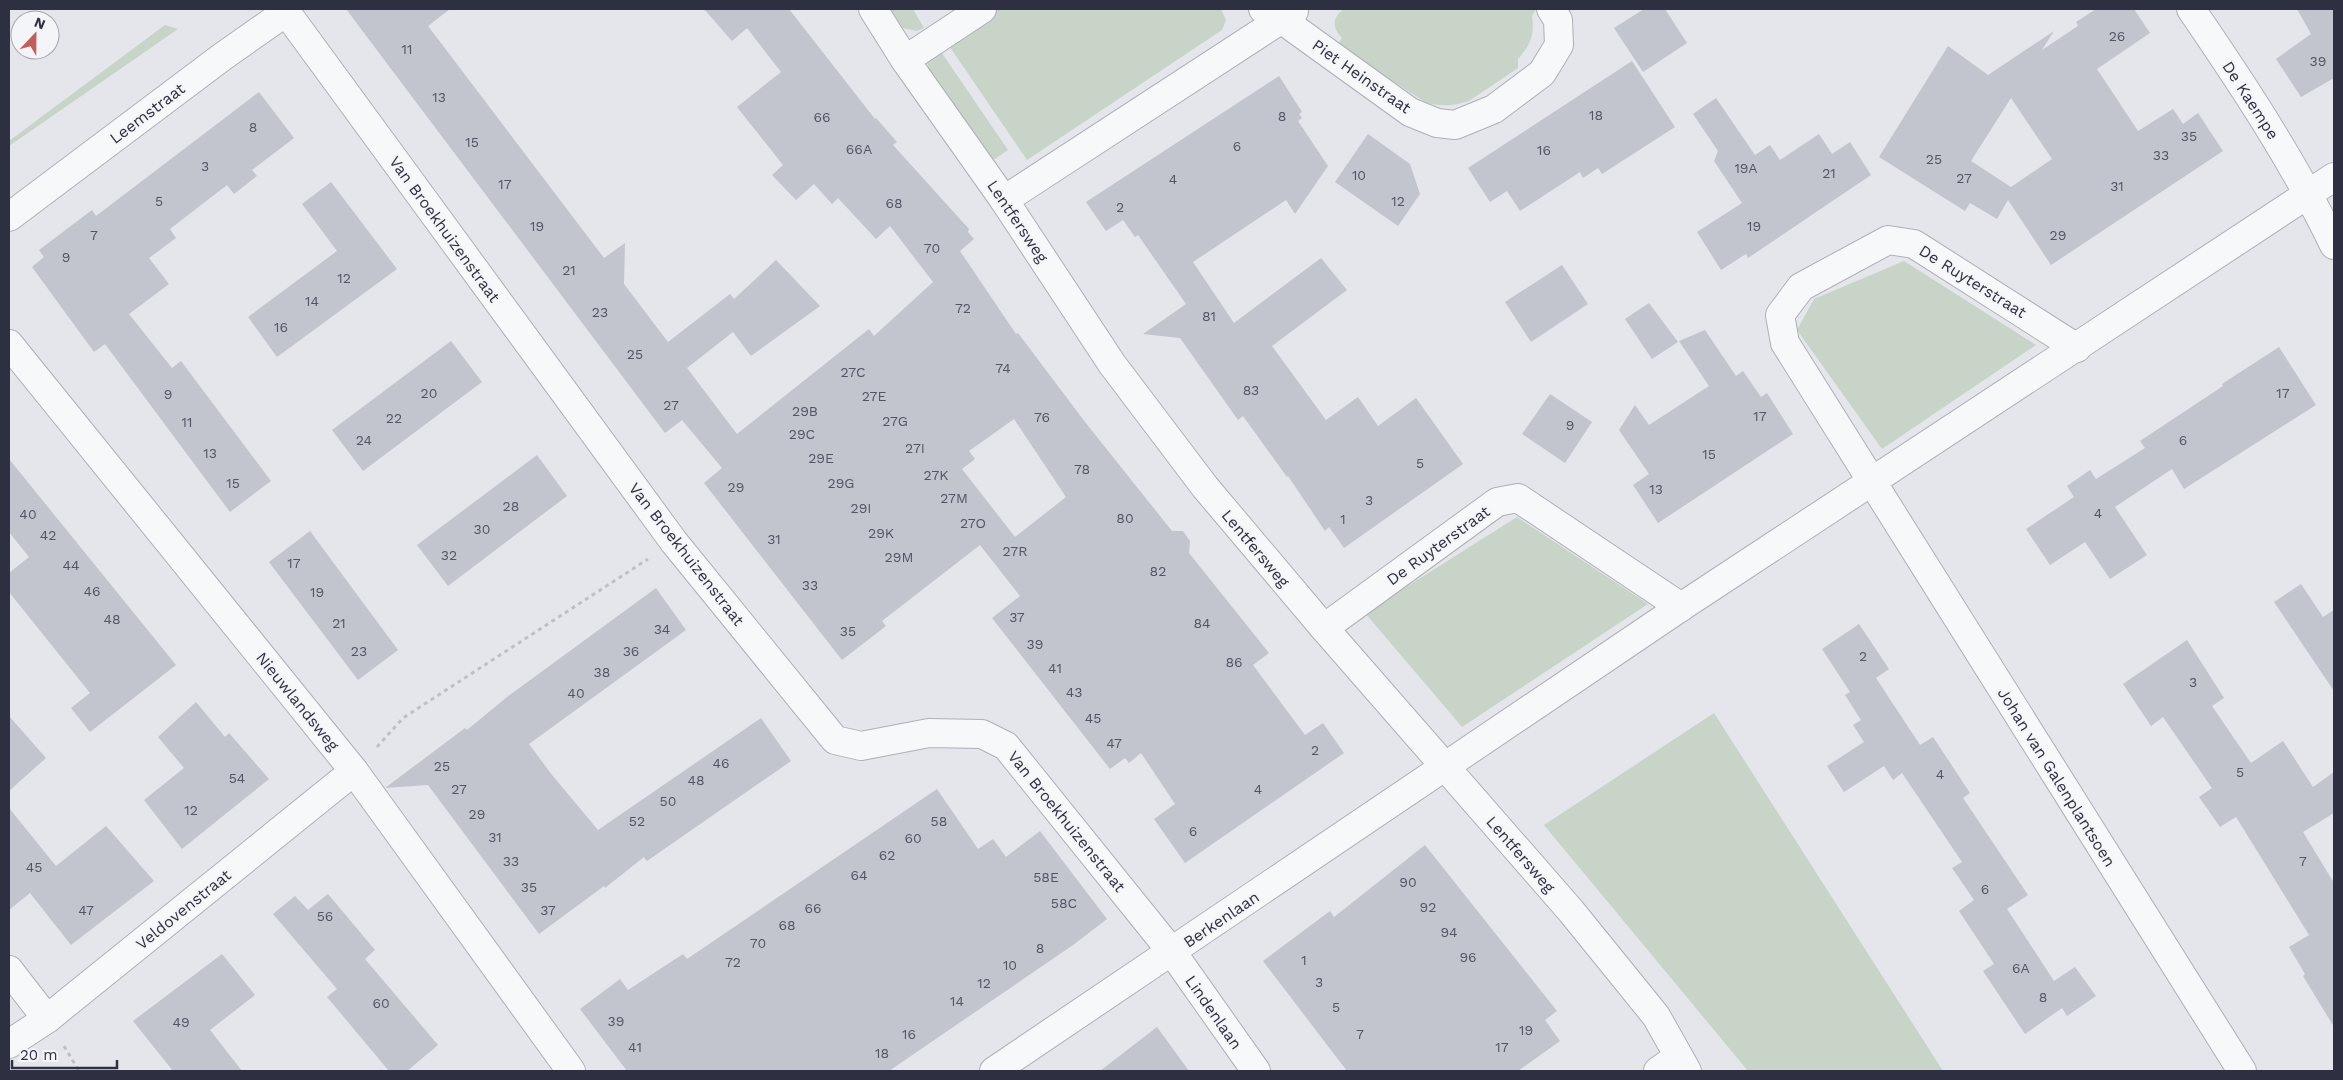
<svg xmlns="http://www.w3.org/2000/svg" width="2343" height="1080" font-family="'Work Sans',sans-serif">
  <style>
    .green { fill: #c7d4c7 }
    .building { fill: #c2c4ce; fill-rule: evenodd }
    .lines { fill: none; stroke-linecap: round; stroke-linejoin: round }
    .minor-casing { stroke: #aeafb8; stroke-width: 30 }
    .path { stroke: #bfc0c6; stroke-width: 3; stroke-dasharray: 4 4; stroke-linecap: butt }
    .minor { stroke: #f7f8fa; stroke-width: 28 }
    .labels { text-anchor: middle; stroke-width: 4; stroke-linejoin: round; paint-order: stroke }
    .number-label { font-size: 14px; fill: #535565 }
    .street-label { font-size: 16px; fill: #2e3042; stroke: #f4f5f8 }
  </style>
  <rect width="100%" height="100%" fill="#e5e6eb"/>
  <g class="green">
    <path d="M888 9H913L924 28 917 31 903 28Z"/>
    <path d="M986 9H1221L1226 20 1222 30 1027 160 943 37Z"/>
    <path d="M1344 9H1536L1532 16C1535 34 1530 46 1518 59V68L1469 101C1455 106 1439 107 1425 102L1337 45 1342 38C1332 28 1332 17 1344 9Z"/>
    <path d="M165 25 178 29 9 146V141Z"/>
    <path d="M935 43 1008 150 992 161 929 69 927 62Z"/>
    <path d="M1904 261 2036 345 1882 449 1797 330 1814 299Z"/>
    <path d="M1517 517 1648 604 1462 727 1365 613Z"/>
    <path d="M1714 713 1943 1071H1748L1544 825Z"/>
  </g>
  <g class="building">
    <path d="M346 9H450L428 26 604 258 625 243 624 284 668 342 730 294 734 299 776 260 820 306 751 356 733 332 687 368 737 434 869 329 874 336 933 282 890 226 876 239 838 198 832 204 814 184 796 200 772 175 783 165 737 107 781 72 747 28 732 41 704 9H789L875 119 876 118 897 142 893 145 969 229 968 232 974 239 960 251 1016 334 1018 333 1085 422 1172 531H1183L1190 541 1189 553 1269 653 1253 665 1305 735 1323 723 1344 753 1185 863 1154 819 1175 804 1141 753 1129 763 1125 758 1110 769 992 618 1020 596 980 545 882 621 886 626 842 660 704 483 722 468 682 420 665 433ZM1014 419 1066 497 1015 537 962 469 975 459 969 451Z"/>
    <path d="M1644 9H1665L1687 43 1643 72 1614 28Z"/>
    <path d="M2096 9H2134L2150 33 2097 69 2138 131 2173 109 2183 124 2198 113 2223 151 2051 265 2008 200 1997 219 1970 203 1965 211 1879 157 1948 46 1988 75 2054 31 2042 50 2078 26 2076 22ZM2011 98 2052 159 2011 187 1971 161Z"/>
    <path d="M2297 9H2334V78L2301 97 2276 59 2311 34Z"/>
    <path d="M1632 61 1675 127 1602 174 1598 168 1583 178 1580 172 1520 211 1507 191 1490 202 1468 168Z"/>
    <path d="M1279 76 1302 112 1299 114 1302 118 1298 121 1328 166 1295 214 1286 200 1193 262 1234 323 1321 258 1347 290 1272 346 1326 420 1358 397 1378 426 1416 398 1463 464 1344 548 1329 527 1325 531 1288 476 1287 477 1243 416 1238 420 1180 338 1143 334 1186 304 1138 235 1135 237 1123 220 1106 231 1086 202Z"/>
    <path d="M259 92 294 138 252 170 257 176 234 194 227 185 170 229 176 238 149 258 169 284 129 314 172 368 181 361 271 481 230 512 105 344 94 352 32 267 44 257 39 250 92 210 96 216Z"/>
    <path d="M1716 98 1755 155 1770 145 1780 160 1819 134 1832 154 1850 142 1871 175 1748 258 1746 254 1721 270 1697 232 1742 203 1714 161 1718 151 1693 114Z"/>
    <path d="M1368 134 1410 164 1420 194 1398 226 1335 182Z"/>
    <path d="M331 182 397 269 277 357 248 317 337 251 302 204Z"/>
    <path d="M1562 265 1588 304 1531 342 1505 302Z"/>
    <path d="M1649 303 1678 342 1652 359 1625 319Z"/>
    <path d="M1705 330 1736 376 1743 371 1761 397 1767 393 1793 434 1658 523 1633 485 1649 474 1619 430 1635 405 1649 425 1709 386 1679 341Z"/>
    <path d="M451 341 482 382 363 471 332 430Z"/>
    <path d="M2279 347 2316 405 2184 489 2172 469 2115 507 2147 555 2110 579 2085 542 2050 565 2026 529 2074 497 2067 486 2090 470 2096 479 2145 448 2140 441 2223 386 2222 384Z"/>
    <path d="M1550 394 1592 422 1565 463 1522 434Z"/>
    <path d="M537 455 567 496 448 586 417 545Z"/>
    <path d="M9 459 176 665 90 732 71 708 90 693 9 592V573L29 557 9 532Z"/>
    <path d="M310 531 398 650 358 680 269 562Z"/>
    <path d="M2301 584 2323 617 2334 610V691L2274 602Z"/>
    <path d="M656 588 686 630 529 744 552 775 598 830 761 718 791 761 647 861 644 857 605 888 604 886 539 934 428 785 385 788 465 728 467 730 507 697Z"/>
    <path d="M1859 624 1889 669 1876 678 1920 745 1933 737 1970 793 1963 798 2028 895 2007 909 2054 981 2075 967 2096 996 2067 1016 2062 1008 2025 1034 1983 971 1994 964 1959 911 1974 900 1952 868 1962 862 1902 773 1893 780 1884 766 1844 792 1827 766 1864 742 1853 725 1861 720 1845 695 1850 692 1822 649Z"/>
    <path d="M2187 640 2224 698 2212 706 2251 763 2283 741 2313 787 2334 772V813L2303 832 2334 883V1027L2303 976 2305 974 2289 947 2309 935 2236 817 2220 827 2199 797 2212 788 2163 717 2151 726 2123 684Z"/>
    <path d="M196 702 225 737 229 733 269 779 182 849 144 800 184 768 158 737Z"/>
    <path d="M9 716 46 758 9 791Z"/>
    <path d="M937 789 978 849 993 839 1006 857 1040 831 1107 919 1073 945 889 1071H627L580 1009 620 979 628 990 683 954 687 959Z"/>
    <path d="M9 808 56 866 106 826 154 881 71 945 30 893 9 910Z"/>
    <path d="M1425 845 1557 1011 1545 1020 1560 1041 1518 1071H1347L1263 961 1330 911 1334 917Z"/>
    <path d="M328 894 375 950 365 959 438 1045 407 1071H389L327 997 337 989 273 914 295 896 308 910Z"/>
    <path d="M222 954 255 995 210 1030 242 1071H173L133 1021Z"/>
    <path d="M1157 1027 1189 1071H1100Z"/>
  </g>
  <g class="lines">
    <g class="minor-casing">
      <g id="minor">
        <path d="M284 9 674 542 835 740 861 746 929 733 982 734 1006 746 1172 952 1256 1071"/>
        <path d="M873 9 905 60 1004 200 1112 364 1205 487 1324 628 1571 911 1656 1016 1687 1071"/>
        <path d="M1263 9 1281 19 1410 112 1437 123 1455 125 1494 109 1542 73 1559 45 1558 20 1551 9"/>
        <path d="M2191 9C2243 85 2294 162 2334 245"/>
        <path d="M905 60 982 9"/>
        <path d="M1004 200 1294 11"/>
        <path d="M9 217 222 57 286 12"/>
        <path d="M9 344 354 771 571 1071"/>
        <path d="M2077 348 1914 244 1888 240 1801 287 1780 315 1785 343 2242 1071"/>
        <path d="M1324 628 1497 502 1518 498 1681 607"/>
        <path d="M9 970 47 1019"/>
        <path d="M9 1044 47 1019 354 771"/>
        <path d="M994 1071 1681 607 2334 177"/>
        <path d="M1658 1071 1678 1057"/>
      </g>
    </g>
    <g class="path">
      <path d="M377 747 403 718 648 559"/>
      <path d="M64 1046 79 1071"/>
    </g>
    <use href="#minor" class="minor"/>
  </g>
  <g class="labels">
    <g class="number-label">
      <text x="2117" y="41">26</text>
      <text x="407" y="54">11</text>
      <text x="2318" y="66">39</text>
      <text x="439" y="102">13</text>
      <text x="1596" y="120">18</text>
      <text x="1282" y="121">8</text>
      <text x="822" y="122">66</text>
      <text x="253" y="132">8</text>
      <text x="2189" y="141">35</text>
      <text x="472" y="147">15</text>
      <text x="1237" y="151">6</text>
      <text x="859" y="154">66A</text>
      <text x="1544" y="155">16</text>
      <text x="2161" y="160">33</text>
      <text x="1934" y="164">25</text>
      <text x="205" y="171">3</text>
      <text x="1746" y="173">19A</text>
      <text x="1829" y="178">21</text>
      <text x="1359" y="180">10</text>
      <text x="1964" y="183">27</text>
      <text x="1173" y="184">4</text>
      <text x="505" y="189">17</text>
      <text x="2117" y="191">31</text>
      <text x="159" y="206">5</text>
      <text x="1398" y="206">12</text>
      <text x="894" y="208">68</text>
      <text x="1120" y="212">2</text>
      <text x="537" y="231">19</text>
      <text x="1754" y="231">19</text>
      <text x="94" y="240">7</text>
      <text x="2058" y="240">29</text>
      <text x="932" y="253">70</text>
      <text x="66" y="262">9</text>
      <text x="569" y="275">21</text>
      <text x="344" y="283">12</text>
      <text x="312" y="306">14</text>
      <text x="963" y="313">72</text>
      <text x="600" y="317">23</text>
      <text x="1209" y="321">81</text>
      <text x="281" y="332">16</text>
      <text x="635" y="359">25</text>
      <text x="1003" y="373">74</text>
      <text x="853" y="377">27C</text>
      <text x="1251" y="395">83</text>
      <text x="429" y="398">20</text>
      <text x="2283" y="398">17</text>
      <text x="168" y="399">9</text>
      <text x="874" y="401">27E</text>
      <text x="671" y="410">27</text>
      <text x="805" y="416">29B</text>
      <text x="1760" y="421">17</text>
      <text x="1042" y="422">76</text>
      <text x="394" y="423">22</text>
      <text x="895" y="426">27G</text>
      <text x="187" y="427">11</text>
      <text x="1570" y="430">9</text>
      <text x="802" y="439">29C</text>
      <text x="364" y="445">24</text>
      <text x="2183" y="445">6</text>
      <text x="915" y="453">27I</text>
      <text x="210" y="458">13</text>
      <text x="1709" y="459">15</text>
      <text x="821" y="463">29E</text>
      <text x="1420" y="468">5</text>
      <text x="1082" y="474">78</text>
      <text x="936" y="480">27K</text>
      <text x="233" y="488">15</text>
      <text x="841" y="488">29G</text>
      <text x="736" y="492">29</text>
      <text x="1656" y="494">13</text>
      <text x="954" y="503">27M</text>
      <text x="1369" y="505">3</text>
      <text x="511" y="511">28</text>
      <text x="861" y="513">29I</text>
      <text x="2098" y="518">4</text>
      <text x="28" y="519">40</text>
      <text x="1125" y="523">80</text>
      <text x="1343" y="524">1</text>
      <text x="973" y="528">27O</text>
      <text x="482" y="534">30</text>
      <text x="881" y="538">29K</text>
      <text x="48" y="540">42</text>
      <text x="774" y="544">31</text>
      <text x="1015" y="556">27R</text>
      <text x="449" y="560">32</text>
      <text x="899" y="562">29M</text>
      <text x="294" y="568">17</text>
      <text x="71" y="570">44</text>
      <text x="1158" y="576">82</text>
      <text x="810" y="590">33</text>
      <text x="92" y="596">46</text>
      <text x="317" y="597">19</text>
      <text x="1017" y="622">37</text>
      <text x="112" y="624">48</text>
      <text x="339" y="628">21</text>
      <text x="1202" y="628">84</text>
      <text x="662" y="634">34</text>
      <text x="848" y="636">35</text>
      <text x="1035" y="649">39</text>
      <text x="359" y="656">23</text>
      <text x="631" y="656">36</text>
      <text x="1863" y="661">2</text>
      <text x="1234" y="667">86</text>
      <text x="1055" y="673">41</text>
      <text x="602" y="677">38</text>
      <text x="2193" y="687">3</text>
      <text x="1074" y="697">43</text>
      <text x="576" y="698">40</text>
      <text x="1093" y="723">45</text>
      <text x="1114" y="748">47</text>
      <text x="1315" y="755">2</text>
      <text x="721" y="768">46</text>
      <text x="442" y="771">25</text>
      <text x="2240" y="777">5</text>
      <text x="1940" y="779">4</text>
      <text x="237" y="783">54</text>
      <text x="696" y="785">48</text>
      <text x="459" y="794">27</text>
      <text x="1258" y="794">4</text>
      <text x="668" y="806">50</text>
      <text x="191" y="815">12</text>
      <text x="477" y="819">29</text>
      <text x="637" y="826">52</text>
      <text x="939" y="826">58</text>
      <text x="1193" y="836">6</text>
      <text x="495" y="842">31</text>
      <text x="913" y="843">60</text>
      <text x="887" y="860">62</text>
      <text x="511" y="866">33</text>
      <text x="2303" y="866">7</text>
      <text x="34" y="872">45</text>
      <text x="859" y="880">64</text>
      <text x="1046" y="882">58E</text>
      <text x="1408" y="887">90</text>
      <text x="529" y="892">35</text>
      <text x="1985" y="894">6</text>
      <text x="1064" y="908">58C</text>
      <text x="1428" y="912">92</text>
      <text x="813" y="913">66</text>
      <text x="86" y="915">47</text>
      <text x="548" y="915">37</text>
      <text x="325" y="921">56</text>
      <text x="787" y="930">68</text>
      <text x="1449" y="937">94</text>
      <text x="758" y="948">70</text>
      <text x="1040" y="953">8</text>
      <text x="1468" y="962">96</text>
      <text x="1304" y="965">1</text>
      <text x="733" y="967">72</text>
      <text x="1010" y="970">10</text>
      <text x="2021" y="973">6A</text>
      <text x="1319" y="987">3</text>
      <text x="984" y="988">12</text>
      <text x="2043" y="1002">8</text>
      <text x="957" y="1006">14</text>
      <text x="381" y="1008">60</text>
      <text x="1336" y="1012">5</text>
      <text x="616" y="1026">39</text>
      <text x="181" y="1027">49</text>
      <text x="1526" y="1035">19</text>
      <text x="909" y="1039">16</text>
      <text x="1360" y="1039">7</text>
      <text x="635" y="1052">41</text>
      <text x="1502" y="1052">17</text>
      <text x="882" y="1058">18</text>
    </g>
    <g class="street-label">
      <text transform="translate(1362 76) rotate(35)" y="6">Piet Heinstraat</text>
      <text transform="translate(2251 100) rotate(57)" y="6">De Kaempe</text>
      <text transform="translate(147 113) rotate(-37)" y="6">Leemstraat</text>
      <text transform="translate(1018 221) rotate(56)" y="6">Lentfersweg</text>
      <text transform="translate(445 229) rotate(54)" y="6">Van Broekhuizenstraat</text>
      <text transform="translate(1973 281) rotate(32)" y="6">De Ruyterstraat</text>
      <text transform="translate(1438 545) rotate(-36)" y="6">De Ruyterstraat</text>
      <text transform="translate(1256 548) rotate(50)" y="6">Lentfersweg</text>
      <text transform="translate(687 554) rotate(52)" y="6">Van Broekhuizenstraat</text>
      <text transform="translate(298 701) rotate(51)" y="6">Nieuwlandsweg</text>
      <text transform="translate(2057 777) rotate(58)" y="6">Johan van Galenplantsoen</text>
      <text transform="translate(1067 821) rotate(51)" y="6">Van Broekhuizenstraat</text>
      <text transform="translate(1521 854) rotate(49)" y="6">Lentfersweg</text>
      <text transform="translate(183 909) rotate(-39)" y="6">Veldovenstraat</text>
      <text transform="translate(1221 919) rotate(-34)" y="6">Berkenlaan</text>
      <text transform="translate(1214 1012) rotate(55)" y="6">Lindenlaan</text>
    </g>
  </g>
  <rect width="2343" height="1080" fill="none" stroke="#2e3042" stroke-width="20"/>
  <g transform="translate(35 35) rotate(22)"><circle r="24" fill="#f4f5f8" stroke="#a5a6af"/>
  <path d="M0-4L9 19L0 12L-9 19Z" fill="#c35f56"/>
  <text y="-8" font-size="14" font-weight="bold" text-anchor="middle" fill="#2e3042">N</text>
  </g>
  <path d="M12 1060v8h105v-8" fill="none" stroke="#2e3042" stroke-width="2.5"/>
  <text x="20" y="1060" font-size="15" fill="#2e3042" stroke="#f4f5f8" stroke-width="4" paint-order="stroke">20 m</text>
</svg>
